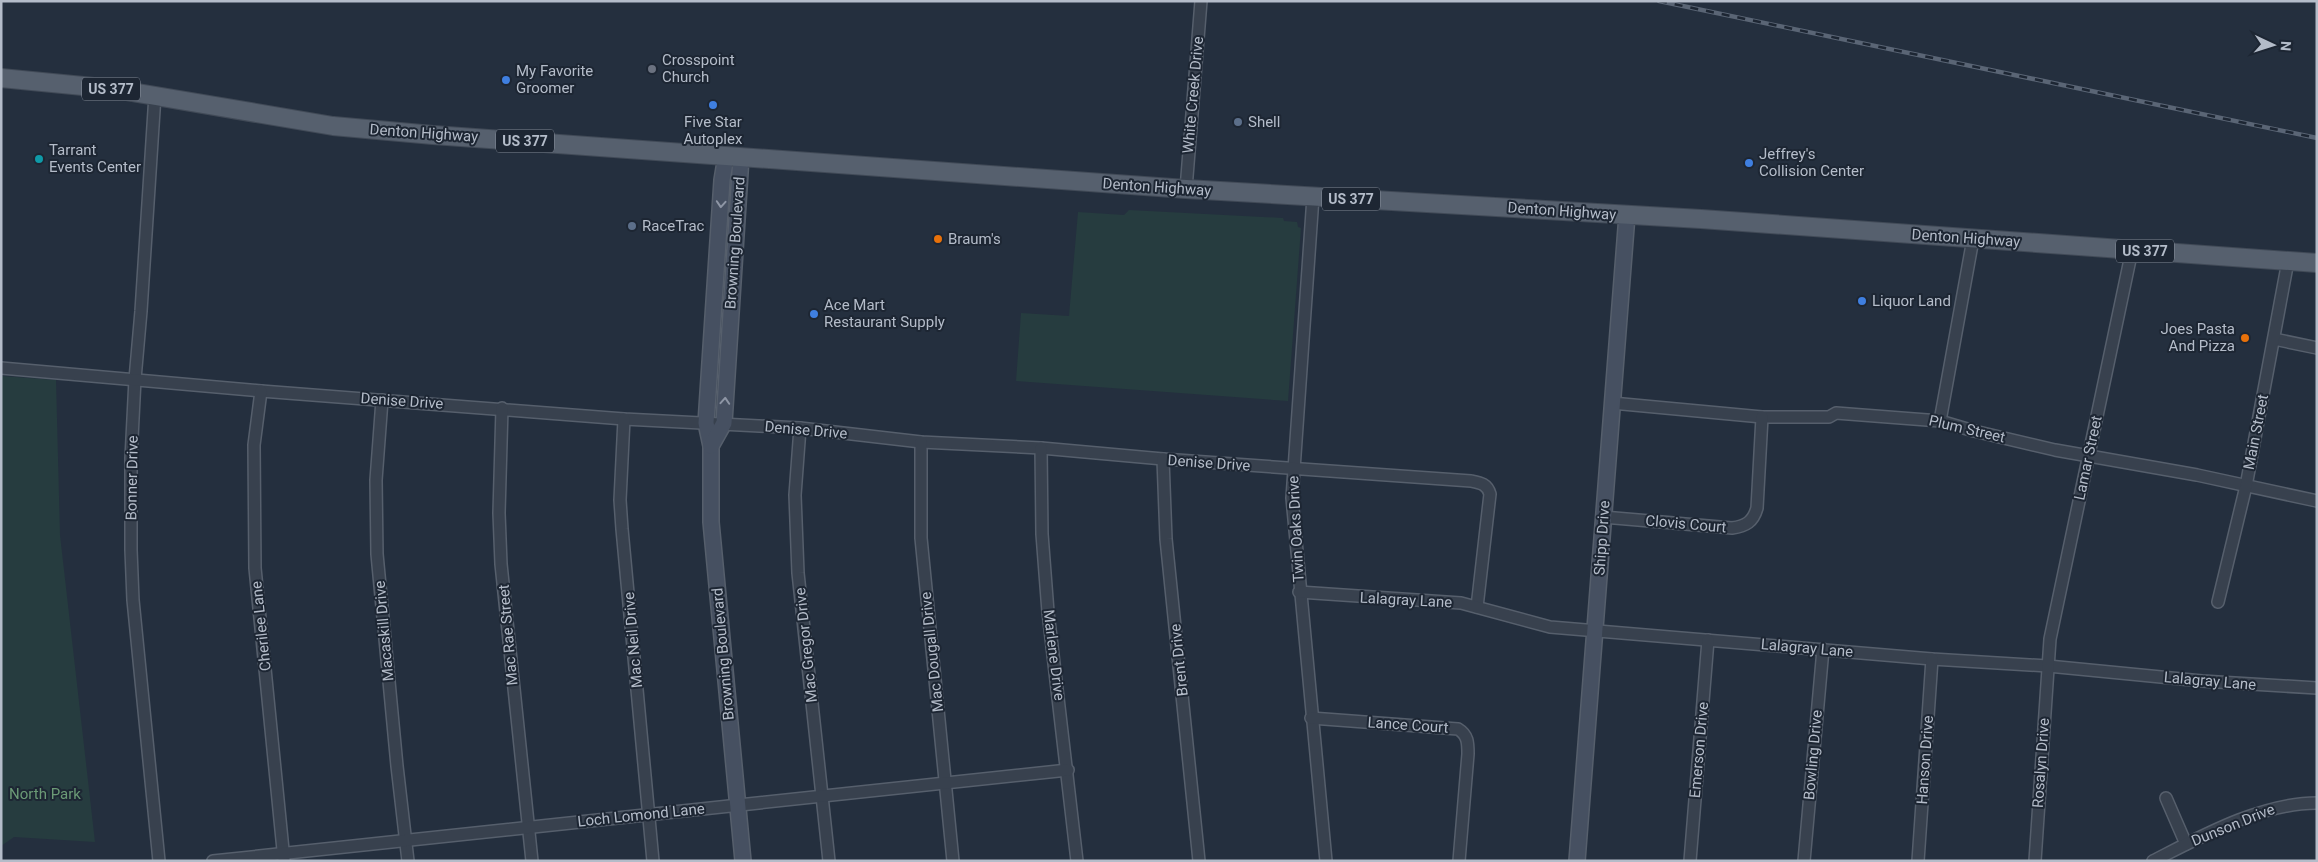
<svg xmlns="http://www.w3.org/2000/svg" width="2318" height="862" font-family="Roboto,sans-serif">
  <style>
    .green { fill: #263c3f }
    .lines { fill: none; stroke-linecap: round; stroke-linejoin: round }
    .street-casing { stroke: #565f6c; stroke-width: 14 }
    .secondary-casing { stroke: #565f6c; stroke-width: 18 }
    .primary-casing { stroke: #414a57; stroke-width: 20 }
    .street { stroke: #38414e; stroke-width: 11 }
    .secondary { stroke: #465061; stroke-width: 15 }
    .primary { stroke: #56606e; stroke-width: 18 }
    .rail-casing { stroke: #5a6575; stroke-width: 4.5 }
    .rail { stroke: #1d2633; stroke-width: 2.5; stroke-dasharray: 8; stroke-linecap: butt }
    .oneway { stroke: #8e96a5 }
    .worship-dot { fill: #6b7280; stroke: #1d2633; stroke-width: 2 }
    .shop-dot { fill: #3f7fe0; stroke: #1d2633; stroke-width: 2 }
    .service-dot { fill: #5c6f8a; stroke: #1d2633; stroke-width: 2 }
    .culture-dot { fill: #0f9aa8; stroke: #1d2633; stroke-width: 2 }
    .food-dot { fill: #e8710a; stroke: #1d2633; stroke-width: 2 }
    .labels { text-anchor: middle; stroke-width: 4; stroke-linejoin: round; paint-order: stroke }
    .shield { fill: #1d2633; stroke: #878f9c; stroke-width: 1 }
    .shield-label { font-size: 14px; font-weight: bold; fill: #b4bcc9 }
    .poi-label { font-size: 15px; fill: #b4bcc9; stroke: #1d2633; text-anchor: start }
    .street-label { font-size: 15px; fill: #b4bcc9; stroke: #1d2633 }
    .park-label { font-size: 15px; fill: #6b9a76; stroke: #1d2633 }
  </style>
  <rect width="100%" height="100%" fill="#242f3e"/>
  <g class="green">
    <path d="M1129 210 1283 218 1284 221 1297 222 1298 227 1301 228 1288 401 1016 381 1021 313 1069 316 1078 212 1124 215Z"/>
    <path d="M1 376 56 380 60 535 95 842 14 837 1 846Z"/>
  </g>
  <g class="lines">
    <g class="street-casing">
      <g id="street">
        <path d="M155 95 141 311 135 379 131 458V550L133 600 159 861"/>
        <path d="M1186 189 1201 1"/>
        <path d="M1313 197 1292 498 1326 861"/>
        <path d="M2274 339 2317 348"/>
        <path d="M1 368 261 391 624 419 800 428 921 442 1041 448 1163 459 1471 481C1481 483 1487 484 1490 494L1477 607"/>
        <path d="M261 391 254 445 255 568 284 860"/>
        <path d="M382 400 376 480 377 554 397 766 408 861"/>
        <path d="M1612 403 1762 417H1829L1836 413 1940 421 1974 431 2055 450 2197 475 2317 501"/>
        <path d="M502 408 499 513 501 564 532 861"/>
        <path d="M624 419 620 500 622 529 653 861"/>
        <path d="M1940 421 1973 239"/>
        <path d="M800 428 795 495 798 573 829 861"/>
        <path d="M921 442V538L953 861"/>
        <path d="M1041 448 1042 534 1048 612 1077 861"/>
        <path d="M1163 459 1166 539 1199 861"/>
        <path d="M1603 517 1732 528C1746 526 1753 522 1757 508L1762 417"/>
        <path d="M1299 592 1461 603 1550 627 1932 659 2048 666 2202 681 2317 688"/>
        <path d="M2218 602 2246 486 2288 261"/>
        <path d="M1311 718 1458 729C1468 735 1468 743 1468 754L1459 861"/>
        <path d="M2166 798 2186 844"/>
        <path d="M213 861 1068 770"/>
        <path d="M1690 861 1708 640"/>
        <path d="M1804 861 1823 649"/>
        <path d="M1918 861 1932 659"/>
        <path d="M2035 861 2050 639 2132 250"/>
        <path d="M2153 861C2202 836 2261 803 2317 803"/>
      </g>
    </g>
    <g class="secondary-casing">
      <g id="secondary">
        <path d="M726 156 722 180 706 423 711 446V522L743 861"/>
        <path d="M711 446 724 423 741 157"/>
        <path d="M1577 861 1627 215"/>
      </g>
    </g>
    <g class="primary-casing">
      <path id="primary" d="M1 78 114 89 333 126 433 135 1186 189 1701 219 2317 263"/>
    </g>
    <use href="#street" class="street"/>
    <use href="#secondary" class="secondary"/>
    <use href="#primary" class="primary"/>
    <g class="rail-casing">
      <path id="rail" d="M1659 1 2317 138"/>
    </g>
    <use href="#rail" class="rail"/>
  </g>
  <defs><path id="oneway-chevron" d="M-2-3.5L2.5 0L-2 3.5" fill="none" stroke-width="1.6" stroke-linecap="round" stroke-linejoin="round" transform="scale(1.25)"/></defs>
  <g class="oneway">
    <use href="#oneway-chevron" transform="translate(721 204) rotate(94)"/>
    <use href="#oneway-chevron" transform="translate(725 401) rotate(-86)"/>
  </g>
  <circle class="worship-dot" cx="652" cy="69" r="5"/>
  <g class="shop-dot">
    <circle cx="506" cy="80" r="5"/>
    <circle cx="713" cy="105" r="5"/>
    <circle cx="1749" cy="163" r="5"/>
    <circle cx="1862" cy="301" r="5"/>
    <circle cx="814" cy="314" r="5"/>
  </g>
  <g class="service-dot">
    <circle cx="1238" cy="122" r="5"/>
    <circle cx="632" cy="226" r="5"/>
  </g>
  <circle class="culture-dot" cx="39" cy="159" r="5"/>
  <g class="food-dot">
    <circle cx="938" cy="239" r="5"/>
    <circle cx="2245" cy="338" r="5"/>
  </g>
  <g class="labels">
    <g class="shield">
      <rect x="82" y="77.5" width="58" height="23" rx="4"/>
      <rect x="496" y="129.5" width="58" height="23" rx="4"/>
      <rect x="1322" y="187.5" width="58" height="23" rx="4"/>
      <rect x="2116" y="239.5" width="58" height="23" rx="4"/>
    </g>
    <g class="shield-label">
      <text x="111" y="94">US 377</text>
      <text x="525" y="146">US 377</text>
      <text x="1351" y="204">US 377</text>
      <text x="2145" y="256">US 377</text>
    </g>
    <g class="poi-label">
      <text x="662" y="65">Crosspoint<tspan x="662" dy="17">Church</tspan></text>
      <text x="516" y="76">My Favorite<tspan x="516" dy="17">Groomer</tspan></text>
      <text x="713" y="127" text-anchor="middle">Five Star<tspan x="713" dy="17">Autoplex</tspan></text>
      <text x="1248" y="127">Shell</text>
      <text x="49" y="155">Tarrant<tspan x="49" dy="17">Events Center</tspan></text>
      <text x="1759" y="159">Jeffrey's<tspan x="1759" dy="17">Collision Center</tspan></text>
      <text x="642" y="231">RaceTrac</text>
      <text x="948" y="244">Braum's</text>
      <text x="1872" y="306">Liquor Land</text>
      <text x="824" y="310">Ace Mart<tspan x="824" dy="17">Restaurant Supply</tspan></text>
      <text x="2235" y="334" text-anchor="end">Joes Pasta<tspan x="2235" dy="17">And Pizza</tspan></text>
    </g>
    <g class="street-label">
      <text transform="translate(1193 95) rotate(-85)" y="5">White Creek Drive</text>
      <text transform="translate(424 133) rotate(4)" y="5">Denton Highway</text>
      <text transform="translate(1157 187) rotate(4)" y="5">Denton Highway</text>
      <text transform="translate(1562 211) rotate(4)" y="5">Denton Highway</text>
      <text transform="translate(1966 238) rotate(4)" y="5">Denton Highway</text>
      <text transform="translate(735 243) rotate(-86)" y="5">Browning Boulevard</text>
      <text transform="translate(402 401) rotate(4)" y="5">Denise Drive</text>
      <text transform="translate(1967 429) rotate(13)" y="5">Plum Street</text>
      <text transform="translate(806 430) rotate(5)" y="5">Denise Drive</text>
      <text transform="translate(2256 432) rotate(-79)" y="5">Main Street</text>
      <text transform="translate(2088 458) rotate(-78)" y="5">Lamar Street</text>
      <text transform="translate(1209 463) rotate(4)" y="5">Denise Drive</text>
      <text transform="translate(132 478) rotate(-89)" y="5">Bonner Drive</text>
      <text transform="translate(1686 524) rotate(5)" y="5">Clovis Court</text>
      <text transform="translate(1296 529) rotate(-93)" y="5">Twin Oaks Drive</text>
      <text transform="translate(1602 538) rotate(-86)" y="5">Shipp Drive</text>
      <text transform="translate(1406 600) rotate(3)" y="5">Lalagray Lane</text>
      <text transform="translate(261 626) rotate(-96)" y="5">Cherilee Lane</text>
      <text transform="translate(384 631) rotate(-95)" y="5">Macaskill Drive</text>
      <text transform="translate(508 635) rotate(-95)" y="5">Mac Rae Street</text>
      <text transform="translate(633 640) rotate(-95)" y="5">Mac Neil Drive</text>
      <text transform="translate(806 645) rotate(-96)" y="5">Mac Gregor Drive</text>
      <text transform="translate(1807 648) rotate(5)" y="5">Lalagray Lane</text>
      <text transform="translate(932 652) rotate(-96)" y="5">Mac Dougall Drive</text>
      <text transform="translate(723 654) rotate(-95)" y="5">Browning Boulevard</text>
      <text transform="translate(1054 655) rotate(83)" y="5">Marlene Drive</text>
      <text transform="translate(1179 660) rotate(-96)" y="5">Brent Drive</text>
      <text transform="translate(2210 681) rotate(5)" y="5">Lalagray Lane</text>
      <text transform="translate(1408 725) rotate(4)" y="5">Lance Court</text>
      <text transform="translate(1699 750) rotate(-85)" y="5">Emerson Drive</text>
      <text transform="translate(1813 755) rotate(-85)" y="5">Bowling Drive</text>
      <text transform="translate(1925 760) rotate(-86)" y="5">Hanson Drive</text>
      <text transform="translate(2041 763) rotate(-86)" y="5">Rosalyn Drive</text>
      <text transform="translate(641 815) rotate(-6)" y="5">Loch Lomond Lane</text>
      <text transform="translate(2233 825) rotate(-22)" y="5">Dunson Drive</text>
    </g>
    <g class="park-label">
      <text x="45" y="799">North Park</text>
    </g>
  </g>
  <rect width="2318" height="862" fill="none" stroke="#b4bcc9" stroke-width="5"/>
  <g transform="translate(2273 45) rotate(94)" stroke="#1d2633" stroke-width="4" paint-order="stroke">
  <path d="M0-4L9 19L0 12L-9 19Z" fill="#b4bcc9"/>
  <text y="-8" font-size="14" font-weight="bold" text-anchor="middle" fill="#b4bcc9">N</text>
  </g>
</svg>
